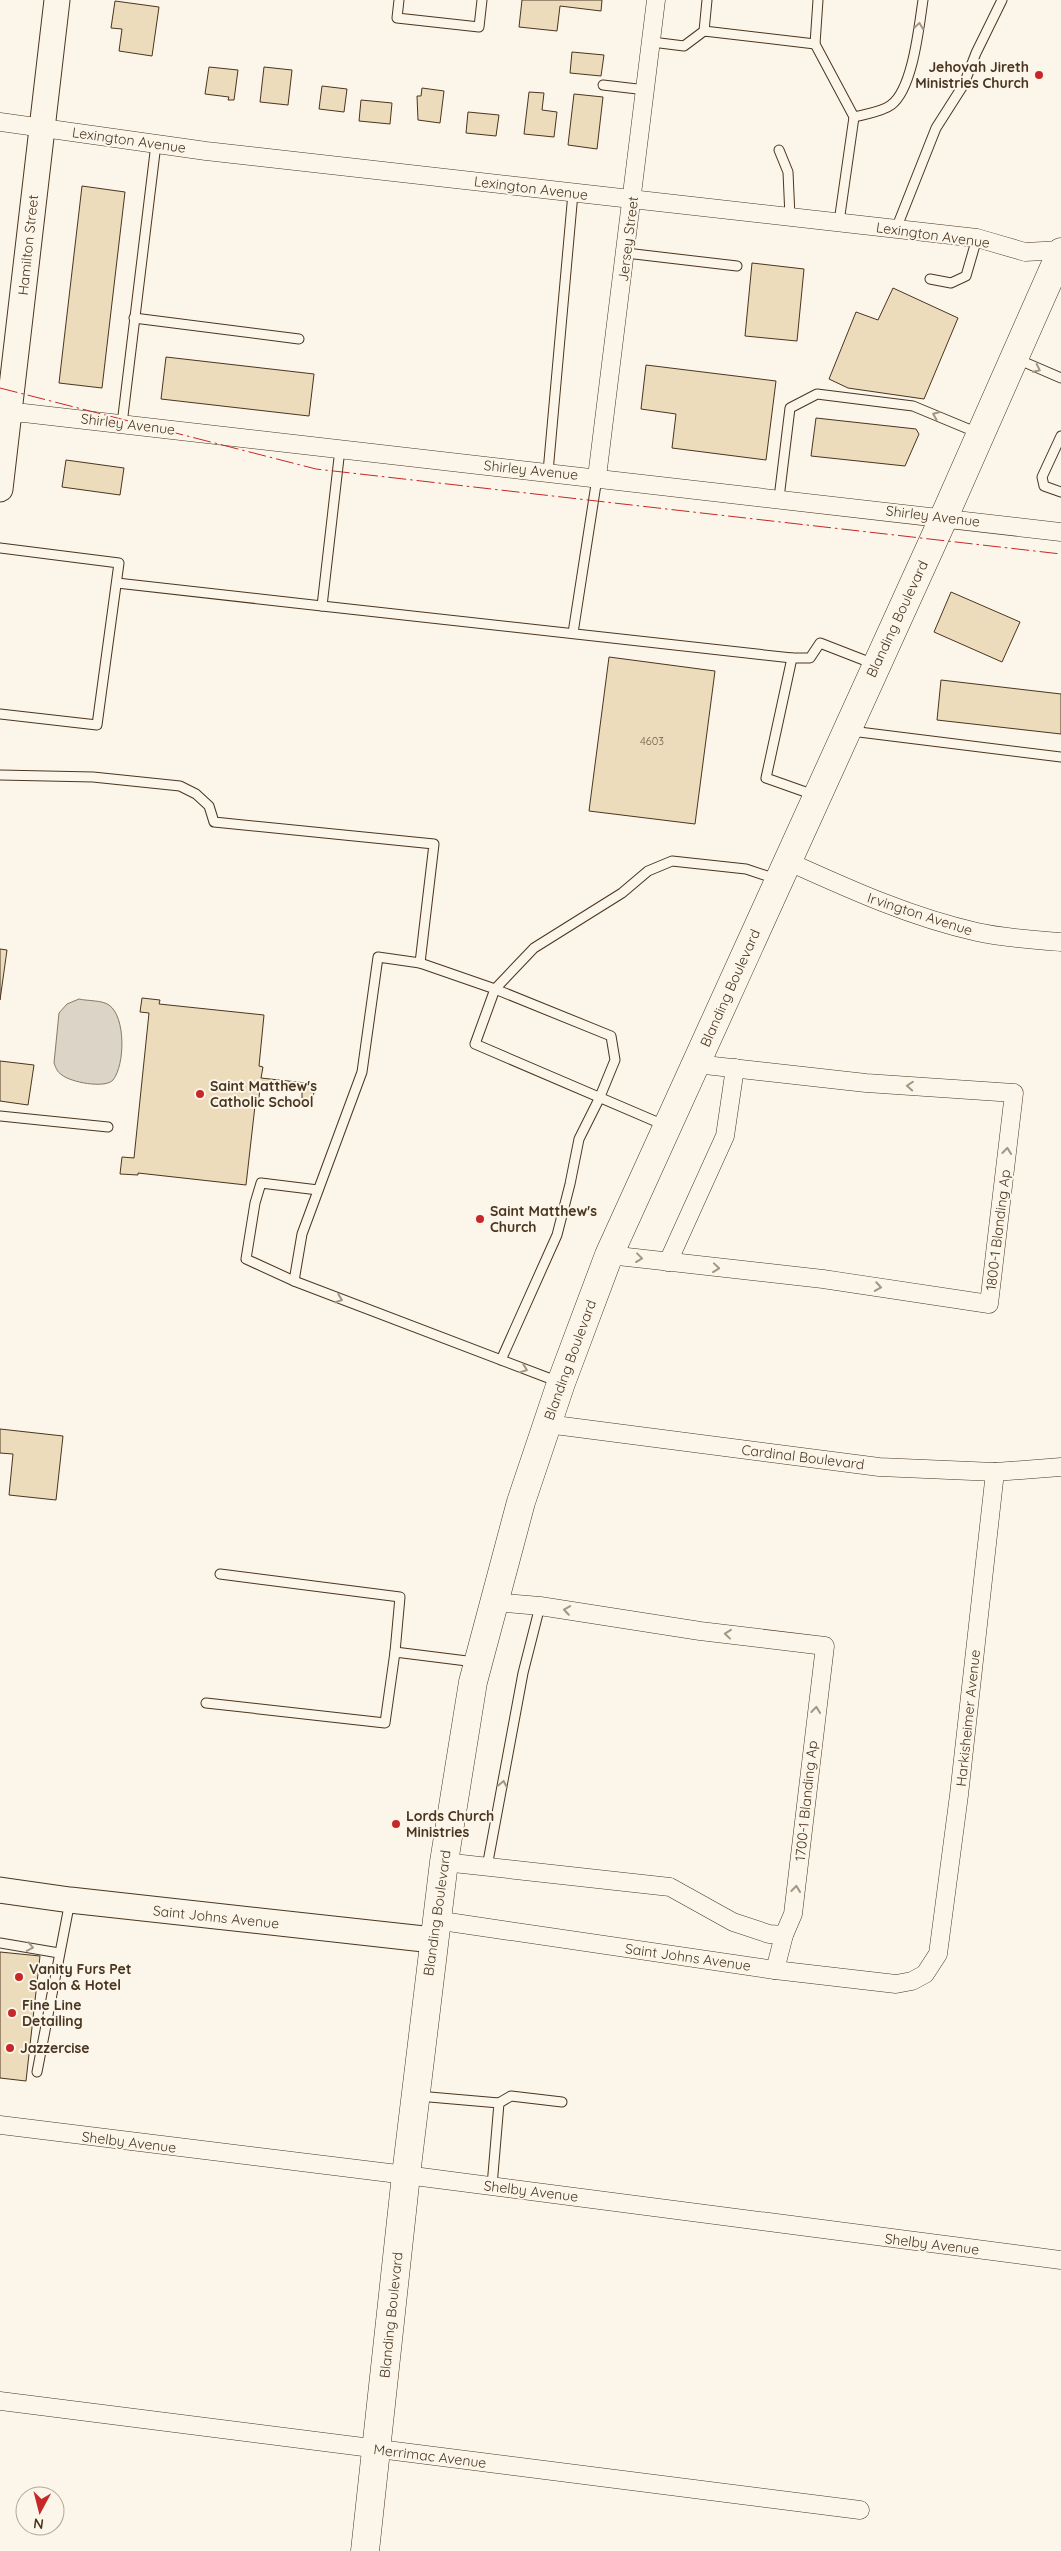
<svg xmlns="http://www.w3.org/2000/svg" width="1061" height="2551" font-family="Quicksand,sans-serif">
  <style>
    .water { fill: #dcd4c6; stroke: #887966 }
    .building { fill: #ecdcbc; stroke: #4a3520 }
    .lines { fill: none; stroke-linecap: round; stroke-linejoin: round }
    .lane-casing { stroke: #4a3520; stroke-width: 11 }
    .street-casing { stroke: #4a3520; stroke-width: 19 }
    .secondary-casing { stroke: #4a3520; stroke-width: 27 }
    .primary-casing { stroke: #4a3520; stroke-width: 29 }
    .lane { stroke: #fbf6e9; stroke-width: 9 }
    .street { stroke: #fbf6e9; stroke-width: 18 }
    .secondary { stroke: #fbf6e9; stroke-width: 25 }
    .primary { stroke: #fbf6e9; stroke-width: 28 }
    .power { stroke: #c62828; stroke-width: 1; stroke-dasharray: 18 4 2.5 4; stroke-linecap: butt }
    .oneway { stroke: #a29684 }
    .poi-dot { fill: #c62828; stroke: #fbf6e9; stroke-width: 2 }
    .labels { text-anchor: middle; stroke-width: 4; stroke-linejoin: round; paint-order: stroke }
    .number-label { font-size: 11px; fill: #725f47 }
    .poi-label { font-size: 14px; font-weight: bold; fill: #4a3520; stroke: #fbf6e9; text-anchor: start }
    .street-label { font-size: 14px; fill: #4a3520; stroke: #fbf6e9 }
  </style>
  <rect width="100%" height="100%" fill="#fbf6e9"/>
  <path class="water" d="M79 999C87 1001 102 1000 109 1005 126 1017 125 1065 113 1080 105 1089 70 1082 62 1075 57 1072 56 1068 54 1063L59 1013 67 1004Z"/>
  <g class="building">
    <path d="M522 0H602L601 11 560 6 557 31 519 27Z"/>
    <path d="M115 1 159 7 152 56 119 51 122 29 111 28Z"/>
    <path d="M572 52 604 55 601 76 570 73Z"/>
    <path d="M209 67 238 70 234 100H228L229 97 205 94Z"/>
    <path d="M264 67 292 70 288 105 260 102Z"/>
    <path d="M322 86 347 89 344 112 319 109Z"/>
    <path d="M422 88 444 91 440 123 418 120 417 96H421Z"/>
    <path d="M529 92 544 93 542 110 557 112 554 137 524 134Z"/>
    <path d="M574 94 603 97 597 149 568 145Z"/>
    <path d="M361 100 392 103 390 124 359 121Z"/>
    <path d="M468 112 499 115 496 136 466 133Z"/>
    <path d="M82 186 125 192 102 388 59 383Z"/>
    <path d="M752 263 804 269 797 341 745 336Z"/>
    <path d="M893 288 958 318 924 399 848 388 829 379 856 312 878 320Z"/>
    <path d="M166 357 314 374 309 416 161 399Z"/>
    <path d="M646 365 776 381 766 460 672 448 676 414 641 409Z"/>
    <path d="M816 418 916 429 919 434 905 466 811 456Z"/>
    <path d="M66 460 124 468 120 495 62 487Z"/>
    <path d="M951 592 1020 622 1002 662 934 632Z"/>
    <path d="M609 657 715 671 695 824 589 811Z"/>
    <path d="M941 680 1061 694V734L937 720Z"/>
    <path d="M0 949 7 950 0 1000Z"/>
    <path d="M142 998 160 1000 159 1004 264 1015 259 1066 263 1067 261 1078 315 1084 313 1099 302 1098V1090L260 1086 259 1098 256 1097 246 1185 138 1173V1175L120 1174 122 1157 134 1158 149 1013 140 1012Z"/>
    <path d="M0 1061 34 1065 28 1105 0 1101Z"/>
    <path d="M0 1429 63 1436 56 1500 9 1495 13 1454 0 1453Z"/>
    <path d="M0 1952 40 1956 26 2081 0 2078Z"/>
  </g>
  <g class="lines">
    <g class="lane-casing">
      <g id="lane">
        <path d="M399 0 397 18 479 27 482 0"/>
        <path d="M818 0 815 44 854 117 839 222"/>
        <path d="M704 31 815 44"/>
        <path d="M652 42 684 46 704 31 707 0"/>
        <path d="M603 85 646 90"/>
        <path d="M854 117C865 114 882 112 891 105 913 89 919 26 923 0"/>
        <path d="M779 150 788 172 790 217"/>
        <path d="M896 229 936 128 964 84 976 53 1002 0"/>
        <path d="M626 253 737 266"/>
        <path d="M930 279 951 283 966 276 977 238"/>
        <path d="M134 318 299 339"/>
        <path d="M1017 359 1061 378"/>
        <path d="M122 424 156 144"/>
        <path d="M1061 436 1042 477 1044 486 1061 492"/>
        <path d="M548 472 573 193"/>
        <path d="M779 498 790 408 817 394 913 406 978 433"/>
        <path d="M0 548 119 563 97 725 0 714"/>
        <path d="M117 583 322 606 340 449"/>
        <path d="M322 606 792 658"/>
        <path d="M573 633 597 478"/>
        <path d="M851 731 1061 757"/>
        <path d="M0 775 93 777 180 786 196 794 209 806 214 822 434 844 420 963 378 957 362 1072 302 1234 294 1281"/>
        <path d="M814 795 766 778 792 658H810L820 643 874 664"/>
        <path d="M420 963 495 989 475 1044 664 1125"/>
        <path d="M0 1116 108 1127"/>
        <path d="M318 1190 261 1183 255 1203 246 1259 294 1281 559 1382"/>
        <path d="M501 1360 557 1235 570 1184 579 1139 599 1099 615 1060 611 1036 495 989 534 948 622 893 648 871 672 861 746 869 776 879"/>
        <path d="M220 1574 400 1597 395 1652"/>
        <path d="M206 1703 385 1723 395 1652 475 1662"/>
        <path d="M487 1867 523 1673 540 1606"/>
        <path d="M0 1943 59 1953"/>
        <path d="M37 2072 70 1901"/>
        <path d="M418 2096 499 2103 492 2186"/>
        <path d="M499 2103 511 2096 562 2102"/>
      </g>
    </g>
    <g class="street-casing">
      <g id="street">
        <path d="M0 122 206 151 977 238 1025 252 1061 250"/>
        <path d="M0 414 24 413 1061 532"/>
        <path d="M597 477 656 0"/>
        <path d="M787 861C849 889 910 917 977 932 1004 938 1033 940 1061 942"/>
        <path d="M609 1255 823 1279 989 1304 1014 1093 866 1083 696 1064"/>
        <path d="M668 1262 725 1136 735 1068"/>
        <path d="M547 1424 879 1467 995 1472 1061 1467"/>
        <path d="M494 1602 540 1606 700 1631 825 1646 793 1914 784 1935 775 1970"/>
        <path d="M444 1862 670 1887 733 1922 769 1934 784 1935"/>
        <path d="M435 1920 775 1970 896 1984 912 1981 925 1974 938 1954 959 1795 995 1472"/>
        <path d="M0 2125 406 2175 1061 2260"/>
        <path d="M0 2401 860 2510"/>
      </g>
    </g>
    <g class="secondary-casing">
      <g id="secondary">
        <path d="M0 489 57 0"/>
        <path d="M0 1890 70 1900 433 1940"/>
      </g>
    </g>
    <g class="primary-casing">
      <path id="primary" d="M365 2551 406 2175 444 1862 473 1682 521 1502 561 1383 609 1255 944 517 1061 252"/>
    </g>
    <use href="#lane" class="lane"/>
    <use href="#street" class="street"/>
    <use href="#secondary" class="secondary"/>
    <use href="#primary" class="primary"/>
    <path class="power" d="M0 388 316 469 1061 554"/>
  </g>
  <defs><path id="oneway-chevron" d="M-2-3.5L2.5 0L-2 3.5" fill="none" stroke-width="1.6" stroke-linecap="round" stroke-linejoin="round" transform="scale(1.25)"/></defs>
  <g class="oneway">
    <use href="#oneway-chevron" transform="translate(919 26) rotate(-82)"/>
    <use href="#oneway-chevron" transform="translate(1037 369) rotate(26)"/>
    <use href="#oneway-chevron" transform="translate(936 415) rotate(-157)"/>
    <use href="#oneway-chevron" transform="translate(910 1086) rotate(-176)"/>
    <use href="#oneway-chevron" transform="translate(1007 1151) rotate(-84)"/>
    <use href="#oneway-chevron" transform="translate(639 1258) rotate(7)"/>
    <use href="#oneway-chevron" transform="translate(716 1268) rotate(6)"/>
    <use href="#oneway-chevron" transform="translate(878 1287) rotate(9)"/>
    <use href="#oneway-chevron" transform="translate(339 1299) rotate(21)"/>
    <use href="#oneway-chevron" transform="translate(524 1369) rotate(21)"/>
    <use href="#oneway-chevron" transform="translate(567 1610) rotate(-171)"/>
    <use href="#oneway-chevron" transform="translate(728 1634) rotate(-174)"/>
    <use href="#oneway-chevron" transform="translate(816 1710) rotate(-84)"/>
    <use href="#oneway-chevron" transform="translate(503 1784) rotate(-79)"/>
    <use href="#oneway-chevron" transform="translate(796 1889) rotate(-84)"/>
    <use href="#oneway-chevron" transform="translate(30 1947) rotate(11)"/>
  </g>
  <g class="poi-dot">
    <circle cx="1039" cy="75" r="5"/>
    <circle cx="200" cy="1094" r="5"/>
    <circle cx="480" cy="1219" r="5"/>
    <circle cx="396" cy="1824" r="5"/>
    <circle cx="19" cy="1977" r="5"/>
    <circle cx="12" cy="2013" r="5"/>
    <circle cx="10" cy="2048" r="5"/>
  </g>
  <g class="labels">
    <g class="number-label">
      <text x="652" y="745">4603</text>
    </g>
    <g class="poi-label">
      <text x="1029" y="72" text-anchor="end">Jehovah Jireth<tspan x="1029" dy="16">Ministries Church</tspan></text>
      <text x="210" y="1091">Saint Matthew's<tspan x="210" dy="16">Catholic School</tspan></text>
      <text x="490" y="1216">Saint Matthew's<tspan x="490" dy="16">Church</tspan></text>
      <text x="406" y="1821">Lords Church<tspan x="406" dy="16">Ministries</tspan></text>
      <text x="29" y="1974">Vanity Furs Pet<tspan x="29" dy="16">Salon &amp; Hotel</tspan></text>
      <text x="22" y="2010">Fine Line<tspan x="22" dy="16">Detailing</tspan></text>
      <text x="20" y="2053">Jazzercise</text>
    </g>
    <g class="street-label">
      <text transform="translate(129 140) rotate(8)" y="5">Lexington Avenue</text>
      <text transform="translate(531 188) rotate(7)" y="5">Lexington Avenue</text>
      <text transform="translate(933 235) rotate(8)" y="5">Lexington Avenue</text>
      <text transform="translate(628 239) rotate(-83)" y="5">Jersey Street</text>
      <text transform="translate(28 245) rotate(-84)" y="5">Hamilton Street</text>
      <text transform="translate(128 424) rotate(7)" y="5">Shirley Avenue</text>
      <text transform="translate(531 470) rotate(6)" y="5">Shirley Avenue</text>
      <text transform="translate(933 516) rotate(7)" y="5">Shirley Avenue</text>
      <text transform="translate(897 619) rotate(-65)" y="5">Blanding Boulevard</text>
      <text transform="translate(920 914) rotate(18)" y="5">Irvington Avenue</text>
      <text transform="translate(730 988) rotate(-66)" y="5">Blanding Boulevard</text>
      <text transform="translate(998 1230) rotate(-83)" y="5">1800-1 Blanding Ap</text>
      <text transform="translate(570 1360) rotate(-70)" y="5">Blanding Boulevard</text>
      <text transform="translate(803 1457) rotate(7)" y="5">Cardinal Boulevard</text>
      <text transform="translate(968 1718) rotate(-84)" y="5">Harkisheimer Avenue</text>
      <text transform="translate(806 1801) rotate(-84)" y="5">1700-1 Blanding Ap</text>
      <text transform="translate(437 1913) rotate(-82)" y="5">Blanding Boulevard</text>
      <text transform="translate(216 1917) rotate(6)" y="5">Saint Johns Avenue</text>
      <text transform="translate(688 1957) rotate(8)" y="5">Saint Johns Avenue</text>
      <text transform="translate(129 2142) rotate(7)" y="5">Shelby Avenue</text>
      <text transform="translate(531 2191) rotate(7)" y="5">Shelby Avenue</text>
      <text transform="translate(932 2244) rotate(7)" y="5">Shelby Avenue</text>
      <text transform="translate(391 2315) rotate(-84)" y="5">Blanding Boulevard</text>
      <text transform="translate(430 2456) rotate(7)" y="5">Merrimac Avenue</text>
    </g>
  </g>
  <g transform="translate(40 2511) rotate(187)"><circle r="24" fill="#fbf6e9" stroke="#b4a999"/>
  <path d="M0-4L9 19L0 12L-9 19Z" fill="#c62828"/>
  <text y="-8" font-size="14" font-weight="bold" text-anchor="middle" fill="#4a3520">N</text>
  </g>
</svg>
